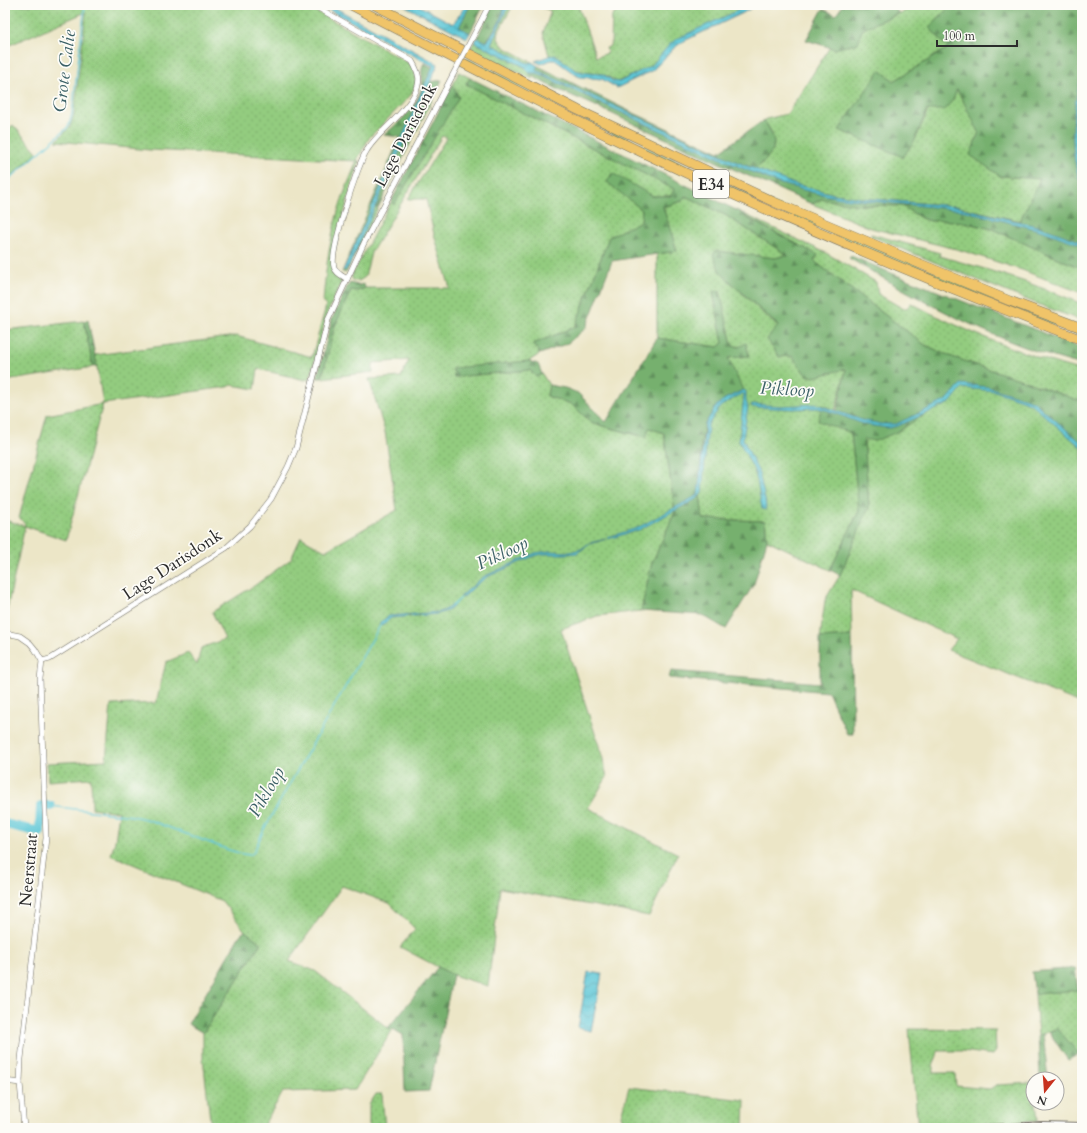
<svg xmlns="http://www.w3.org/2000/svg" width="1087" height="1133" font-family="Cardo,serif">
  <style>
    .grass { fill: url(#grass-dots); stroke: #5f7c55 }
    .forest { fill: url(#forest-firs); stroke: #506e4c }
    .water { fill: url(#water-waves); stroke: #447880 }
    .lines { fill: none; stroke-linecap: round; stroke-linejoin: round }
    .stream { stroke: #5cc6d6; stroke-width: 1.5 }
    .river { stroke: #5cc6d6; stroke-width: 10 }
    .minor-casing { stroke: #6f6c62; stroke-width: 6 }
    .tertiary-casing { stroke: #6f6c62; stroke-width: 8 }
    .motorway-casing { stroke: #6f6c62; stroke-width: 10 }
    .minor { stroke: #fff; stroke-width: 5 }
    .tertiary { stroke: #fff; stroke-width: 6 }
    .motorway { stroke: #f0c469; stroke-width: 9 }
    .minor-bridge-casing { stroke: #6f6c62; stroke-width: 6; stroke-linecap: butt }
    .minor-bridge { stroke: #fff; stroke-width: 5 }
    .labels { text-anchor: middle; stroke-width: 3.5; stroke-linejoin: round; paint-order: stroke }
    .shield { fill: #fdfcf7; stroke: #6a6a68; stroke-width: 1 }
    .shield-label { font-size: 16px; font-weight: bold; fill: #2b2b2b }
    .street-label { font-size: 17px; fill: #2b2b2b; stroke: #fdfcf7 }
    .water-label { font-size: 18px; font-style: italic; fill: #3c6167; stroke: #fdfcf7 }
  </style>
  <defs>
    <pattern id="grass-dots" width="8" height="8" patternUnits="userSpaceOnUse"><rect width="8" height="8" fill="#93cc7f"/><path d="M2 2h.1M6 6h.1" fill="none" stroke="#7faf6e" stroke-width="1.8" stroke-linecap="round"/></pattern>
    <pattern id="forest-firs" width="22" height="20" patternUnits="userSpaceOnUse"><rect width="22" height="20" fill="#76b06e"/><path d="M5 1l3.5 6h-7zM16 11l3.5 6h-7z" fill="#618f5b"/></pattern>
    <pattern id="water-waves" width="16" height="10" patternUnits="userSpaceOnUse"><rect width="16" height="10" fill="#5cc6d6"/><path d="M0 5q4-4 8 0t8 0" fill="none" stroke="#4ca1ae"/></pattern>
  </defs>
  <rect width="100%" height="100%" fill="#fdfcf7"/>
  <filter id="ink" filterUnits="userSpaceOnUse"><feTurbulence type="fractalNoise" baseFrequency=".025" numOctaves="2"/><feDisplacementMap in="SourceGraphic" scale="8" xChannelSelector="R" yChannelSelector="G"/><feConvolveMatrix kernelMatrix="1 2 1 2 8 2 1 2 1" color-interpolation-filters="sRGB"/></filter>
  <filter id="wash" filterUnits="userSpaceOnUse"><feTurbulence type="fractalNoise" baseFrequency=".012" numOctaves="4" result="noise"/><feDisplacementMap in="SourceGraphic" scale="16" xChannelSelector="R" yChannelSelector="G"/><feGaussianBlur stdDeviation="0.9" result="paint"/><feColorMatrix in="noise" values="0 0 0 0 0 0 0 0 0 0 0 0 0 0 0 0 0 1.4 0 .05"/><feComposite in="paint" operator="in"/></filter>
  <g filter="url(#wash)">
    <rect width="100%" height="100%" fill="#ece6c7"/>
    <g class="grass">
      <path d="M5 5H305L409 63C419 74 417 84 410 96L369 138 357 160 359 161 333 252C331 267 331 270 342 281L327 314 310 379 305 380 258 369 255 389 232 385 228 387 103 404 66 540 25 526 5 619V520L25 526 24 523 19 518 47 415 103 404 95 355 236 336 312 357 326 306 323 303C325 271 330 238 339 208 344 192 351 176 357 161L150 150 56 141 70 127 74 114 86 12 5 47Z"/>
      <path d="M510 5H513L499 31 498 39 504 47 532 62 529 64 491 44 506 11 510 6Z"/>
      <path d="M537 5H578L596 57 608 53 606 48 609 47 611 43 612 15 616 13 614 5H746L737 11 678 39 652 65 636 74 617 82 607 76 598 73H587L575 70 551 55 549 56 543 33 551 11Z"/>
      <path d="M921 5H952L929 27 948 48 894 81 880 70 915 140 928 110 956 88 978 128 979 132 971 154 1000 176 1041 179 1020 221 954 206 860 198 834 194 794 184 755 170 767 159 772 133 764 120 766 119 787 114 830 47 835 49 868 26Z"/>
      <path d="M474 42 527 68 531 75 533 77 532 79 471 48Z"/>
      <path d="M467 58 631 140 727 184 1021 309 1082 333V336C962 290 842 241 725 187 637 147 551 104 465 61Z"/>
      <path d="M459 72 470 78 466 84 674 189 671 196H653L608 182 642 210 641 222 609 237 575 327 533 344 540 354 529 361 453 369 454 377 530 370 536 377 542 374 549 385 547 396 571 404 591 422 603 426 645 437 649 428 664 433 675 512 652 563 641 611 597 616 561 629 602 755 607 777 588 808 678 854 649 916 500 888 488 986 453 975 400 947 415 929 389 903 342 886 289 961 315 971 388 1028 393 1029 355 1090 283 1092 262 1128H211L203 1058V1033L261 943 245 931 222 901 111 855 115 841 119 812 92 808 91 778 48 781 47 763 106 760 111 705 156 703 166 662 188 653 197 665 201 648 225 639 212 612 254 586 291 559 301 537 325 551 397 510 385 432 369 379 401 377 409 360 373 363V372L322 378 334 328 351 290 357 291 365 288H450L434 234 426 199H408L447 137 442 136 371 253 365 277 359 281H355L352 279V275L391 202 394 204 458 97 454 88 452 86Z"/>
      <path d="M13 125 38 153 5 181V132Z"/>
      <path d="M685 196 725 215 787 255 775 258 716 251 720 272 778 327 792 356 806 375 846 369 835 411 851 433 859 511 830 570 767 540 765 521 703 519 700 494 701 444 705 424 717 405 728 358 749 356 739 347 732 345 720 292H713L723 343 718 347 657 338V254L677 251 663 207 682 201Z"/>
      <path d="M822 199 860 205 902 206 921 218 931 221 944 220 971 224 992 229 1064 261 1082 268V293L1022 270 960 250 871 228 812 204Z"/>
      <path d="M371 204 378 208 346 273 342 272Z"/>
      <path d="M746 215 826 253 876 282 878 294 902 308H907L911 303C966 332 1022 354 1082 371V399L1077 400 1022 380 952 357 925 345 814 261 817 255 745 216Z"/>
      <path d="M871 234 940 253 939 256C988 269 1036 284 1082 304V321L1017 296 871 236Z"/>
      <path d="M84 321 93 367 5 381V330Z"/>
      <path d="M959 387 992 389 1033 403 1082 445V702H1078L948 650 957 639 851 590 852 636 820 638 825 600 840 575 869 507 864 439Z"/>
      <path d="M1078 990 1080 1009 1082 1008V1060L1057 1028 1038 1036 1035 994Z"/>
      <path d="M909 1029 995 1030 996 1051 993 1055 962 1051H938C937 1059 932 1064 933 1073H955L956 1086 990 1089 996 1085 1033 1083V1103H1036L1038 1120 960 1126 953 1128H918Z"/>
      <path d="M629 1087 745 1100 744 1128H627L621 1116Z"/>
      <path d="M376 1094H382L385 1128H369V1105Z"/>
    </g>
    <g class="forest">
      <path d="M470 5H484L470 33 459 27V24Z"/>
      <path d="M493 5H505L500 21 486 42 477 38Z"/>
      <path d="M843 5H892L899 13 869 26 862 30 858 43 835 49 806 40 823 9 836 15Z"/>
      <path d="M952 5H1082V74L1075 107 1082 187V268L1064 261 992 229 971 224 944 220 931 221 921 218 902 206 860 205 822 199 812 204C737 171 663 138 589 103 576 97 534 81 527 71L538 66 625 109 719 152 764 120C781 147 775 150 755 170L794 184 834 194 860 198 954 206 1020 221 1040 179 1000 176 970 155 979 132 957 89 953 100 944 110H927L915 140 903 157 839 130 880 70 894 81 948 48 929 27Z"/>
      <path d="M424 63 435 69 429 82 442 80 378 208 371 204 400 137 384 135C400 121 417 108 422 87 424 77 419 72 424 63Z"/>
      <path d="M470 78 746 215 745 217 818 255 814 261 925 345 952 357 1022 380 1077 400 1082 399V445L1033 403 992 389 959 387 954 396 897 432 875 441 864 439 869 507 840 575 830 570 859 511 851 433 818 421 822 405 835 411 837 410 846 369 814 377 806 375 792 356 779 357 767 339 778 326 720 272 713 255 716 251 775 258 787 255 725 215 685 196 682 201 663 207 677 251 612 261 586 328 568 343 540 354 533 344 575 327 609 237 641 221 642 210 607 182 612 173 653 196H671L674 189 466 84Z"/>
      <path d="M452 86 454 88 459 97 394 205 391 202Z"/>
      <path d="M851 256 896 275 1082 348V365C999 344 922 302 849 258Z"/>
      <path d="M350 283 358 285 364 284 365 288 357 291 351 290 334 328 322 378H317L332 319 347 287Z"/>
      <path d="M720 291 732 345 739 347 746 343 749 356 728 358 743 390 725 399 717 405 705 424 701 444 700 494 703 519 765 521 767 540 754 584 726 629 702 615 641 611 652 563 675 512 664 433 649 428 646 437 603 426 591 422 571 404 547 396 549 385 565 388 578 393 606 422 657 338 718 347 723 343 713 292Z"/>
      <path d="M88 320 97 366 93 367 84 321Z"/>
      <path d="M529 361 538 364 542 374 536 377 530 370 454 377 453 368Z"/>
      <path d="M852 636 853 734H847L828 692 669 678 671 671 820 683V638Z"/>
      <path d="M245 931 261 943 203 1033 188 1024 240 935Z"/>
      <path d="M438 967 453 975 429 1091 405 1092 403 1035 393 1029 388 1028Z"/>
      <path d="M1075 968 1078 990 1035 994 1032 972Z"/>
      <path d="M1057 1028 1079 1054 1068 1060 1049 1032Z"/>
      <path d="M1043 1034 1048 1079H1040L1038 1036Z"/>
    </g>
    <g class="water">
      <path d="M320 5H330L438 64 350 264 345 271 343 270C375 203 403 134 433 66Z"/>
      <path d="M403 5H418L453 24 466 5H470L459 27 470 33 467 38Z"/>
      <path d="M505 5H508L507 7 511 5 506 11 491 44 527 63 532 62 538 66 535 69 538 71 737 162 794 184 834 194 860 198 954 206 1041 227 1082 242V245L1043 231 965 211 953 209 840 198 815 193 778 183 723 160 537 73H529L525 67 474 42 477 38 487 42 500 21Z"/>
      <path d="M746 5H756L743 13 682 42 673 49 653 70 617 88 602 79 579 77 555 60H551L541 64 535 61 549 56 556 55 575 70 587 73 603 74 613 81 619 82 652 65 670 44 678 38 737 11Z"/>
      <path d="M1082 74V187C1068 153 1072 108 1082 74Z"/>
      <path d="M961 384 988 387 1033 401 1082 443V448L1030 403 995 391 962 388 950 403 898 426 889 428 866 425 829 411 818 408 793 409 752 407 751 405 752 404 781 406 816 404 862 420 881 424H896L947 400Z"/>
      <path d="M743 390 746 391V401L748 407 743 439 759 473 765 499 766 507 765 510 762 509 757 480 754 470 739 441 744 394 743 393 720 407 708 425 702 493 698 498 639 530 608 539V537L637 528 698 495 705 424 717 405 725 399Z"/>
      <path d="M606 539 590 544 577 553 567 554H543L534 556 487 577 474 587 464 597H460L483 577 535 553 549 551 570 552 581 549 589 543Z"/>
      <path d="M452 605 453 607 447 611 438 614 391 618 382 625 379 623 389 616 439 612 445 610Z"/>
      <path d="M588 972 602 974 591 1031 578 1028Z"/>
    </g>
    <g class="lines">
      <g class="stream">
        <path d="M5 183 66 129 69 125 72 114 85 5"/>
        <path d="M452 606 461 598"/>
        <path d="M50 806 133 816 149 820 229 850 243 854 250 855 254 852 263 831 381 624"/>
      </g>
      <path class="river" d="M5 824 40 832 41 806H50"/>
    </g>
  </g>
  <g filter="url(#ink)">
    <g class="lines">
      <g class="minor-casing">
        <g id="minor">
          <path d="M313 5 412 61C419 73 422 81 414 95 403 116 380 130 367 150 358 163 329 253 334 267 336 273 341 275 347 279"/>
          <path d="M479 25 489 5"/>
          <path d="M5 633 20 636 30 643 35 649 42 661 40 679 46 838 21 1059 20 1083 24 1128"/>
          <path d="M42 661 50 659 226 548 250 526 271 499 288 467 296 448 328 320 364 243 445 90"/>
          <path d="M5 1081 20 1083"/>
          <path d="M5 1089 8 1082"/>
        </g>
      </g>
      <g class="tertiary-casing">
        <path id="tertiary" d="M992 1128 1043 1125 1082 1126"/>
      </g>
      <g class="motorway-casing">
        <g id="motorway">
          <path d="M351 5C437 50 523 95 610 137 764 212 922 278 1082 340"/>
          <path d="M375 5 578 110 774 202 911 260 1010 301 1082 328"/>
        </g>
      </g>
      <use href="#minor" class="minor"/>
      <use href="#tertiary" class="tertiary"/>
      <use href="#motorway" class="motorway"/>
      <g class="minor-bridge-casing">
        <path id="minor-bridge" d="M445 90 479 25"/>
      </g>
      <use href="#minor-bridge" class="minor-bridge"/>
    </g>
  </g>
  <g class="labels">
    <rect class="shield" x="693" y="170" width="36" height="28" rx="3"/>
    <g class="shield-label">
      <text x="711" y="190">E34</text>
    </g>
    <g class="street-label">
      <text transform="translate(405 135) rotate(-62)" y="6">Lage Darisdonk</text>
      <text transform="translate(172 564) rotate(-33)" y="6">Lage Darisdonk</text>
      <text transform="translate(28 870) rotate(-85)" y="6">Neerstraat</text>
    </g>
    <g class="water-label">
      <text transform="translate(64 71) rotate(-83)" y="6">Grote Calie</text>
      <text transform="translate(787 389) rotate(3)" y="6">Pikloop</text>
      <text transform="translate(502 553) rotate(-25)" y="6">Pikloop</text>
      <text transform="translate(266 792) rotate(-60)" y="6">Pikloop</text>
    </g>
  </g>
  <rect width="1087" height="1133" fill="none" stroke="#fdfcf7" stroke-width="20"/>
  <g transform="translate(1045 1091) rotate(197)"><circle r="19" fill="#fdfcf7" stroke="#a9a8a5"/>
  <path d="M0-3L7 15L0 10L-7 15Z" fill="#c8321e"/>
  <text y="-6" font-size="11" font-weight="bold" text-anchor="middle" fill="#2b2b2b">N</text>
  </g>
  <path d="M937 40v6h80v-6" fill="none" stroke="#2b2b2b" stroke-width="2"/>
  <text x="943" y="40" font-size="12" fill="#2b2b2b" stroke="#fdfcf7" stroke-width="3" paint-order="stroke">100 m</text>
</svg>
